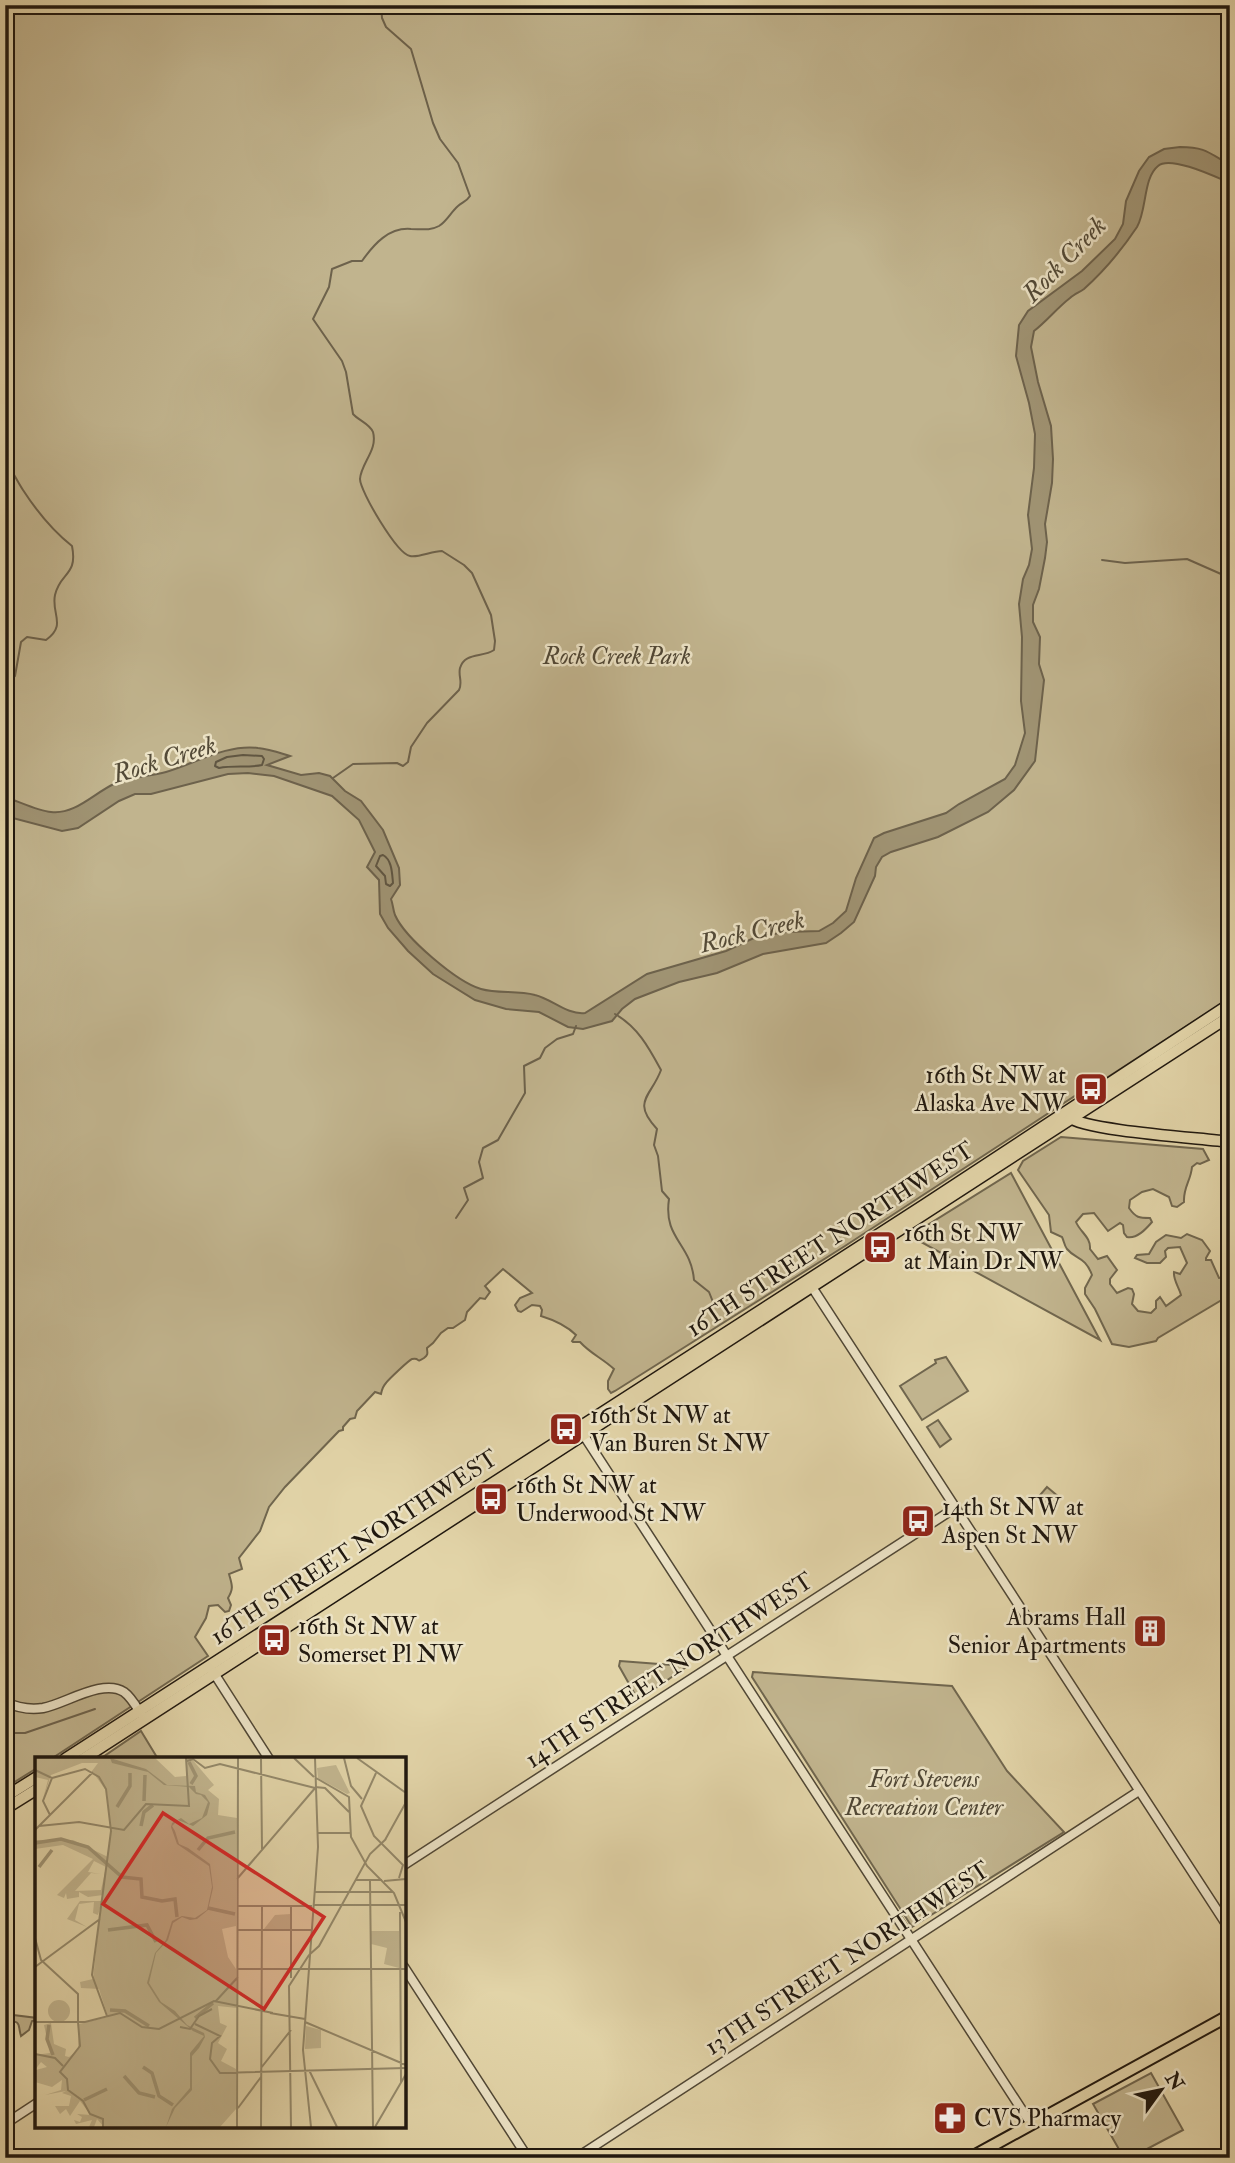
<svg xmlns="http://www.w3.org/2000/svg" width="1235" height="2163" font-family="'IM FELL Double Pica',serif">
  <style>
    .green { fill: #c1b48e; stroke: #70664e; stroke-width: 2 }
    .water { fill: #a09474; stroke: #6d624c; stroke-width: 2 }
    .lines { fill: none; stroke-linecap: round; stroke-linejoin: round }
    .shore { stroke: #605642; stroke-width: 2 }
    .stream { stroke: #6d624c; stroke-width: 2 }
    .minor-casing { stroke: #504735; stroke-width: 11 }
    .major-casing { stroke: #20180f; stroke-width: 13 }
    .highway-casing { stroke: #20180f; stroke-width: 14 }
    .minor { stroke: #ece3c6; stroke-width: 8 }
    .major { stroke: #e2d4a8; stroke-width: 10 }
    .highway { stroke: #e2d4a8; stroke-width: 10 }
    .labels { text-anchor: middle; stroke-width: 5; stroke-linejoin: round; paint-order: stroke }
    .park-label { font-size: 24px; font-style: italic; fill: #504735; stroke: #ece3c6 }
    .poi-label { font-size: 24px; fill: #20180f; stroke: #ece3c6; text-anchor: start }
    .street-label { font-size: 24px; fill: #20180f; stroke: #ece3c6 }
    .water-label { font-size: 26px; font-style: italic; fill: #534a37; stroke: #ece3c6 }
    .inset-river { fill: none; stroke: #a09474; stroke-width: 3.5 }
    .inset-road { fill: none; stroke: #94896b; stroke-width: 2 }
    .view { fill: #d62828; fill-opacity: 0.15; stroke: #d62828; stroke-width: 3.5 }
    .inset-edge { fill: none; stroke: #20180f; stroke-width: 3.5 }
  </style>
  <rect width="100%" height="100%" fill="#e2d4a8"/>
  <filter id="stains"><feTurbulence type="fractalNoise" baseFrequency=".00286" numOctaves="4"/><feColorMatrix values="0 0 0 0 .2 0 0 0 0 .09 0 0 0 0 .02 0 0 0 .5 -.17"/></filter>
  <radialGradient id="worn" r=".72"><stop offset=".6" stop-color="#630" stop-opacity="0"/><stop offset="1" stop-color="#630" stop-opacity=".3"/></radialGradient>
  <g class="green">
    <path d="M5 5H1230V998L1091 1088 1081 1092 845 1246 615 1391 611 1393 608 1389V1381L614 1369C602 1358 591 1354 580 1342H573L572 1341 576 1335C566 1325 554 1320 541 1316L542 1310 540 1306 532 1305 521 1312 518 1311 515 1305 520 1298 532 1293 503 1269 485 1286 490 1292 485 1299 480 1298 467 1312 465 1320 453 1328H448L441 1333 433 1343 427 1348C427 1353 429 1354 424 1358 415 1364 421 1357 412 1359 409 1360 388 1380 386 1383 383 1386 382 1389 381 1394L375 1392 357 1411 355 1418 350 1419 343 1427V1430L339 1431 285 1487 269 1507 260 1531 239 1558 242 1569 229 1574C232 1585 234 1588 228 1598L231 1605 229 1611 225 1612 218 1605 209 1606 206 1618 195 1637 208 1656 51 1759H37V1768L5 1788Z"/>
    <path d="M1061 1137 1203 1149 1209 1160 1200 1164 1197 1163 1192 1167C1191 1180 1183 1188 1184 1202L1177 1207 1172 1206 1169 1197 1153 1189 1142 1192 1130 1200 1129 1208C1136 1218 1139 1218 1150 1218L1152 1222C1146 1229 1137 1239 1127 1237L1124 1233 1123 1225 1120 1223 1108 1231 1094 1213 1083 1214 1076 1222C1080 1232 1091 1237 1090 1249L1098 1259 1107 1256 1117 1270 1110 1279V1284L1117 1293 1128 1288 1132 1289 1134 1294 1132 1304 1138 1311 1151 1313 1156 1308V1301L1160 1297 1166 1306 1181 1295C1179 1287 1173 1280 1174 1272L1180 1274 1187 1263 1180 1247 1168 1248 1165 1251 1166 1257 1160 1263H1147L1135 1258 1137 1255 1149 1254 1156 1242 1166 1235 1181 1238 1187 1234 1202 1240 1210 1251 1206 1258V1260H1211L1219 1278 1228 1277 1230 1295 1158 1338 1156 1341 1129 1347 1112 1344 1095 1309 1085 1294V1288L1092 1275C1085 1256 1076 1260 1067 1249 1064 1245 1064 1241 1062 1237L1051 1232 1049 1215 1018 1170 1023 1161Z"/>
    <path d="M1011 1173 1100 1340 910 1236Z"/>
    <path d="M946 1357 968 1391 922 1420 900 1386 936 1363 935 1360Z"/>
    <path d="M938 1420 951 1439 940 1447 927 1427Z"/>
    <path d="M1047 1487 1059 1497 1056 1505 1051 1507 1044 1502 1040 1495Z"/>
    <path d="M620 1661 685 1666 686 1667 656 1688 637 1698 619 1666Z"/>
    <path d="M753 1672 952 1686 1007 1771 1064 1832 912 1927 752 1677Z"/>
    <path d="M141 1731 158 1759H100Z"/>
    <path d="M5 2014 37 2018V2020L32 2021 29 2030 21 2036C17 2023 23 2022 5 2020Z"/>
    <path d="M1151 2073 1183 2130 1130 2158H1124L1093 2104Z"/>
  </g>
  <path class="water" d="M1180 147C1206 147 1209 153 1230 165V183C1216 177 1170 155 1158 166 1143 178 1147 210 1137 227 1123 248 1103 272 1084 289 1080 292 1074 294 1070 298 1057 308 1047 321 1034 331L1031 347 1038 382 1051 426 1053 459 1052 483 1045 524 1047 542 1045 558 1039 589 1033 605V622L1040 637 1039 664 1044 680 1035 761 1014 790 988 812 938 837 891 852 882 857 876 867 875 876 854 922 841 933 826 943 763 954 717 973 679 982 635 999 622 1009 612 1021 583 1029 568 1027 539 1012 506 1009 475 1000 433 974 408 951 388 928 380 914 379 880 367 867 375 852 359 820 332 796 274 776 248 773 228 774 151 794H135L119 801 78 828 62 831 5 816V797C18 801 38 811 51 812 75 815 94 793 114 784 130 776 148 777 166 772 196 763 227 744 258 748 269 749 280 753 290 756L267 765 301 775 319 773 330 776 345 791 361 801 383 830 399 868 400 885 391 899C393 904 393 910 395 915 405 938 457 982 481 989 498 994 517 990 535 995 552 999 567 1015 585 1013L647 974 726 951 756 937 786 932 819 931 833 923 846 911 856 878 874 838 884 833 946 813 959 804 1005 779 1015 765 1025 733 1021 701 1022 637 1019 604 1023 579 1029 565 1032 549 1028 515 1034 468 1035 434 1029 403 1016 356 1019 325 1028 311 1082 271 1115 239 1123 224 1126 201 1139 171 1149 157 1164 149Z"/>
  <g class="lines">
    <g class="shore">
      <path d="M243 755 262 756 264 759 262 765C249 768 233 765 219 768L215 766 216 762 227 757Z"/>
      <path d="M383 855C392 860 392 873 393 883L390 886 386 884 385 876 376 866 380 856Z"/>
    </g>
    <g class="stream">
      <path d="M5 462C13 471 17 481 23 490 36 510 53 531 72 546 78 576 60 572 55 595 51 614 67 625 46 640L27 637 21 642 15 676 5 685"/>
      <path d="M1102 560 1125 563 1187 559 1221 574 1230 573"/>
      <path d="M333 778 353 764 397 763 403 766 408 762 411 747 427 723 459 690C463 682 458 676 460 668 465 652 482 658 494 650L495 641 491 615 472 573 464 565 442 551C432 551 418 558 410 556 397 554 360 491 360 479 361 463 378 450 373 432 370 424 358 420 353 414L346 372 342 361 313 319 329 287 332 269 352 261H362C374 244 389 227 411 229 421 229 430 231 439 226 447 221 451 212 458 206 463 202 467 201 470 196L458 163 440 139 433 123 411 49 386 27 382 18 381 5"/>
      <path d="M615 1014C638 1027 649 1048 661 1070 651 1097 631 1101 657 1129L654 1145 658 1156 662 1191 669 1199C663 1239 691 1243 694 1280L709 1292 713 1302"/>
      <path d="M456 1218 468 1200 464 1188 483 1178 479 1162 483 1148 498 1140 525 1093 524 1066 540 1058 545 1048 557 1039 573 1034 576 1026"/>
      <path d="M5 1733H25L95 1709"/>
    </g>
    <g class="minor-casing">
      <g id="minor">
        <path d="M810 1284 1230 1930"/>
        <path d="M581 1431 1031 2124"/>
        <path d="M212 1670 269 1759"/>
        <path d="M5 1702C18 1708 30 1710 43 1708 65 1704 103 1678 124 1692 131 1697 136 1706 141 1714"/>
        <path d="M404 1865 955 1508"/>
        <path d="M404 1967 528 2158"/>
        <path d="M5 2124 37 2103"/>
        <path d="M576 2158 1139 1791"/>
      </g>
    </g>
    <g class="major-casing">
      <g id="major">
        <path d="M1069 1117C1085 1131 1201 1138 1230 1142"/>
        <path d="M65 1759 924 1205 1230 1004"/>
        <path d="M83 1759 1230 1016"/>
        <path d="M5 1797 37 1777"/>
        <path d="M5 1809 37 1789"/>
      </g>
    </g>
    <g class="highway-casing">
      <path id="highway" d="M970 2158 1230 2015"/>
    </g>
    <use href="#minor" class="minor"/>
    <use href="#major" class="major"/>
    <use href="#highway" class="highway"/>
  </g>
  <defs>
    <g id="bus-square" transform="scale(1.75)"><rect x="-9" y="-9" width="18" height="18" rx="4" fill="#8f2418" stroke="#ece3c6"/><path d="M-5-6H5V4H4V6H2V4H-2V6H-4V4H-5ZM-3.5-4V0h7V-4ZM-3.5 1.2v1.5H-2V1.2ZM2 1.2v1.5H3.5V1.2Z" fill="#fff"/></g>
    <g id="building-square" transform="scale(1.75)"><rect x="-9" y="-9" width="18" height="18" rx="4" fill="#8f2418" stroke="#ece3c6"/><path d="M-4-6H4V6H1V3H-1V6H-4ZM-2.5-4.3h1.7v1.8h-1.7ZM.8-4.3h1.7v1.8H.8ZM-2.5-1h1.7V.8h-1.7ZM.8-1h1.7V.8H.8Z" fill="#fff"/></g>
    <g id="pharmacy-square" transform="scale(1.75)"><rect x="-9" y="-9" width="18" height="18" rx="4" fill="#8f2418" stroke="#ece3c6"/><path d="M-2-6h4v4h4v4h-4v4h-4v-4h-4v-4h4Z" fill="#fff"/></g>
  </defs>
  <g fill-rule="evenodd">
    <use href="#bus-square" x="1091" y="1089"/>
    <use href="#bus-square" x="880" y="1247"/>
    <use href="#bus-square" x="566" y="1429"/>
    <use href="#bus-square" x="491" y="1499"/>
    <use href="#bus-square" x="918" y="1521"/>
    <use href="#building-square" x="1150" y="1631"/>
    <use href="#bus-square" x="274" y="1640"/>
    <use href="#pharmacy-square" x="950" y="2118"/>
  </g>
  <g class="labels">
    <g class="park-label">
      <text x="617" y="664">Rock Creek Park</text>
      <text x="924" y="1787">Fort Stevens<tspan x="924" dy="28">Recreation Center</tspan></text>
    </g>
    <g class="poi-label">
      <text x="1066" y="1083" text-anchor="end">16th St NW at<tspan x="1066" dy="28">Alaska Ave NW</tspan></text>
      <text x="904" y="1241">16th St NW<tspan x="904" dy="28">at Main Dr NW</tspan></text>
      <text x="590" y="1423">16th St NW at<tspan x="590" dy="28">Van Buren St NW</tspan></text>
      <text x="516" y="1493">16th St NW at<tspan x="516" dy="28">Underwood St NW</tspan></text>
      <text x="942" y="1515">14th St NW at<tspan x="942" dy="28">Aspen St NW</tspan></text>
      <text x="1126" y="1625" text-anchor="end">Abrams Hall<tspan x="1126" dy="28">Senior Apartments</tspan></text>
      <text x="298" y="1634">16th St NW at<tspan x="298" dy="28">Somerset Pl NW</tspan></text>
      <text x="974" y="2126">CVS Pharmacy</text>
    </g>
    <g class="street-label">
      <text transform="translate(830 1239) rotate(-33)" y="8">16TH STREET NORTHWEST</text>
      <text transform="translate(354 1547) rotate(-33)" y="8">16TH STREET NORTHWEST</text>
      <text transform="translate(669 1670) rotate(-33)" y="8">14TH STREET NORTHWEST</text>
      <text transform="translate(847 1958) rotate(-33)" y="8">13TH STREET NORTHWEST</text>
    </g>
    <g class="water-label">
      <text transform="translate(1064 259) rotate(-46)" y="9">Rock Creek</text>
      <text transform="translate(164 759) rotate(-17)" y="9">Rock Creek</text>
      <text transform="translate(752 931) rotate(-14)" y="9">Rock Creek</text>
    </g>
  </g>
  <g transform="translate(35 1757)">
    <rect width="371" height="371" fill="#e2d4a8"/>
    <path d="M0 1H120L140 20 151 19V1H156L179 28 173 33 184 42 183 58 202 61 201 169 187 172 193 200 201 212 202 251 183 249 185 266 192 269 183 286 192 292 186 304 201 312V352L185 370H69L62 362 59 370H54L57 363 41 367 39 363 45 365 47 360 42 357 56 358 45 344 35 359 31 352 25 357 20 349H34L36 339 27 336 31 334 10 338 26 333 27 323 17 330 0 325 1 313 12 310 6 305 0 313V298L15 296 9 268 16 266 19 287 31 292 30 299 34 300 43 293 44 267 73 260 64 232 46 231 45 225 58 222 66 148 63 158 58 156 59 145 44 147 40 163 52 170 32 162 45 144H67L68 138 53 140 44 135V140L32 142 31 136 29 141 22 138 58 102 28 88 0 92V83H38L73 100 76 72 72 35 57 14 63 6H47L16 18 8 42 13 23 0 20ZM59 104 71 110 66 133 40 134 56 116 66 117 53 115ZM301 8 315 36 312 37 283 21 282 11ZM256 157V173L229 172 240 158ZM336 174H364V211L349 207 352 191 336 187ZM13 254a11 11 0 1 1 22 0a11 11 0 1 1-22 0ZM271 269 286 273V291L270 292Z" fill="#c1b48e" fill-rule="evenodd"/>
    <path d="M75 1 111 12 132 28 160 29 161 35 170 38 175 46 172 58 158 69 143 63 137 69 140 74 144 87 153 91 175 107 178 131 173 153 162 162 155 163 147 160 138 166 133 183 121 196 114 226 126 245 140 254 152 268 169 276 170 280 164 291 157 299V333L140 351 131 370 137 352 155 331V296L169 279 158 274 124 245 112 226 120 196 131 183 137 164 147 159 160 161 172 153 177 130 174 109 142 87 136 70 137 66 146 61 154 67 167 61 173 45 166 38 161 37 154 30 129 28 113 15 77 6Z" fill="#a09474"/>
    <path class="inset-river" d="M154 5 161 19 156 27M109 44 110 18M82 50 95 29V16M106 69 109 55 118 48M0 86 26 82 53 90 87 120 106 122 107 140 127 144 140 142 142 160M163 93 173 81 200 75M4 110 17 93M173 151 200 157M73 173 112 168 121 185M75 253 90 254 114 269M160 261 178 246M14 268 12 282 18 298M108 310 117 316 124 339 138 348M89 319 104 336 120 340M49 343 72 332"/>
    <path class="inset-road" d="M259 1 279 20M309 1 316 29 327 42M322 1 371 36M226 2 227 92M152 4 158 2 170 11 185 7 280 31M0 13 17 21 8 44 15 58M341 16 326 49 339 79 368 108 364 121M17 21 50 12 64 20 71 32 76 74 57 218 72 259M281 21 314 40 316 80 332 109 359 136 371 165M280 30 290 31 314 55M4 69 44 65 89 73 111 47 154 49 151 1M0 73 58 15M283 76H315M350 83 370 47 371 32M202 122 281 30M320 123H347M335 124 338 370M349 124 371 122M280 135H358M279 148H371M202 149H277M365 155 366 325M202 173H276M0 181 6 203 43 237V265M274 198 284 189 335 97 351 82M0 210 65 162M202 212H371M256 221V149M180 245 203 220M235 256 270 262M0 265H50L85 256 107 270 124 272 179 244 238 256M43 265 45 289 25 315 32 322 33 333 48 344 55 357 68 362V370M270 265 371 308M160 267 185 279 177 286 175 302 185 316 371 311M145 270 155 272 164 259 177 252M0 297 20 301 28 309M226 311 256 273M274 313 302 370M203 351 226 320M202 370 203 1M226 370 227 149M256 370 254 229 274 198M276 370 268 293 283 90 280 1M340 370 371 317"/>
    <path class="view" d="M128 56 289 160 229 252 68 147Z"/>
    <rect width="371" height="371" class="inset-edge"/>
  </g>
  <rect width="1235" height="2163" fill="none" stroke="#e2d4a8" stroke-width="28"/>
  <rect x="7" y="7" width="1221" height="2149" fill="none" stroke="#20180f" stroke-width="3.5"/>
  <rect x="14" y="14" width="1207" height="2135" fill="none" stroke="#20180f" stroke-width="2"/>
  <g transform="translate(1161 2090) rotate(57)" stroke="#ece3c6" stroke-width="5" paint-order="stroke">
  <path d="M0-5L12 26L0 18L-12 26Z" fill="#20180f"/>
  <text y="-10" font-size="19" font-weight="bold" text-anchor="middle" fill="#20180f">N</text>
  </g>
  <rect width="100%" height="100%" filter="url(#stains)"/>
  <rect width="100%" height="100%" fill="url(#worn)"/>
</svg>
